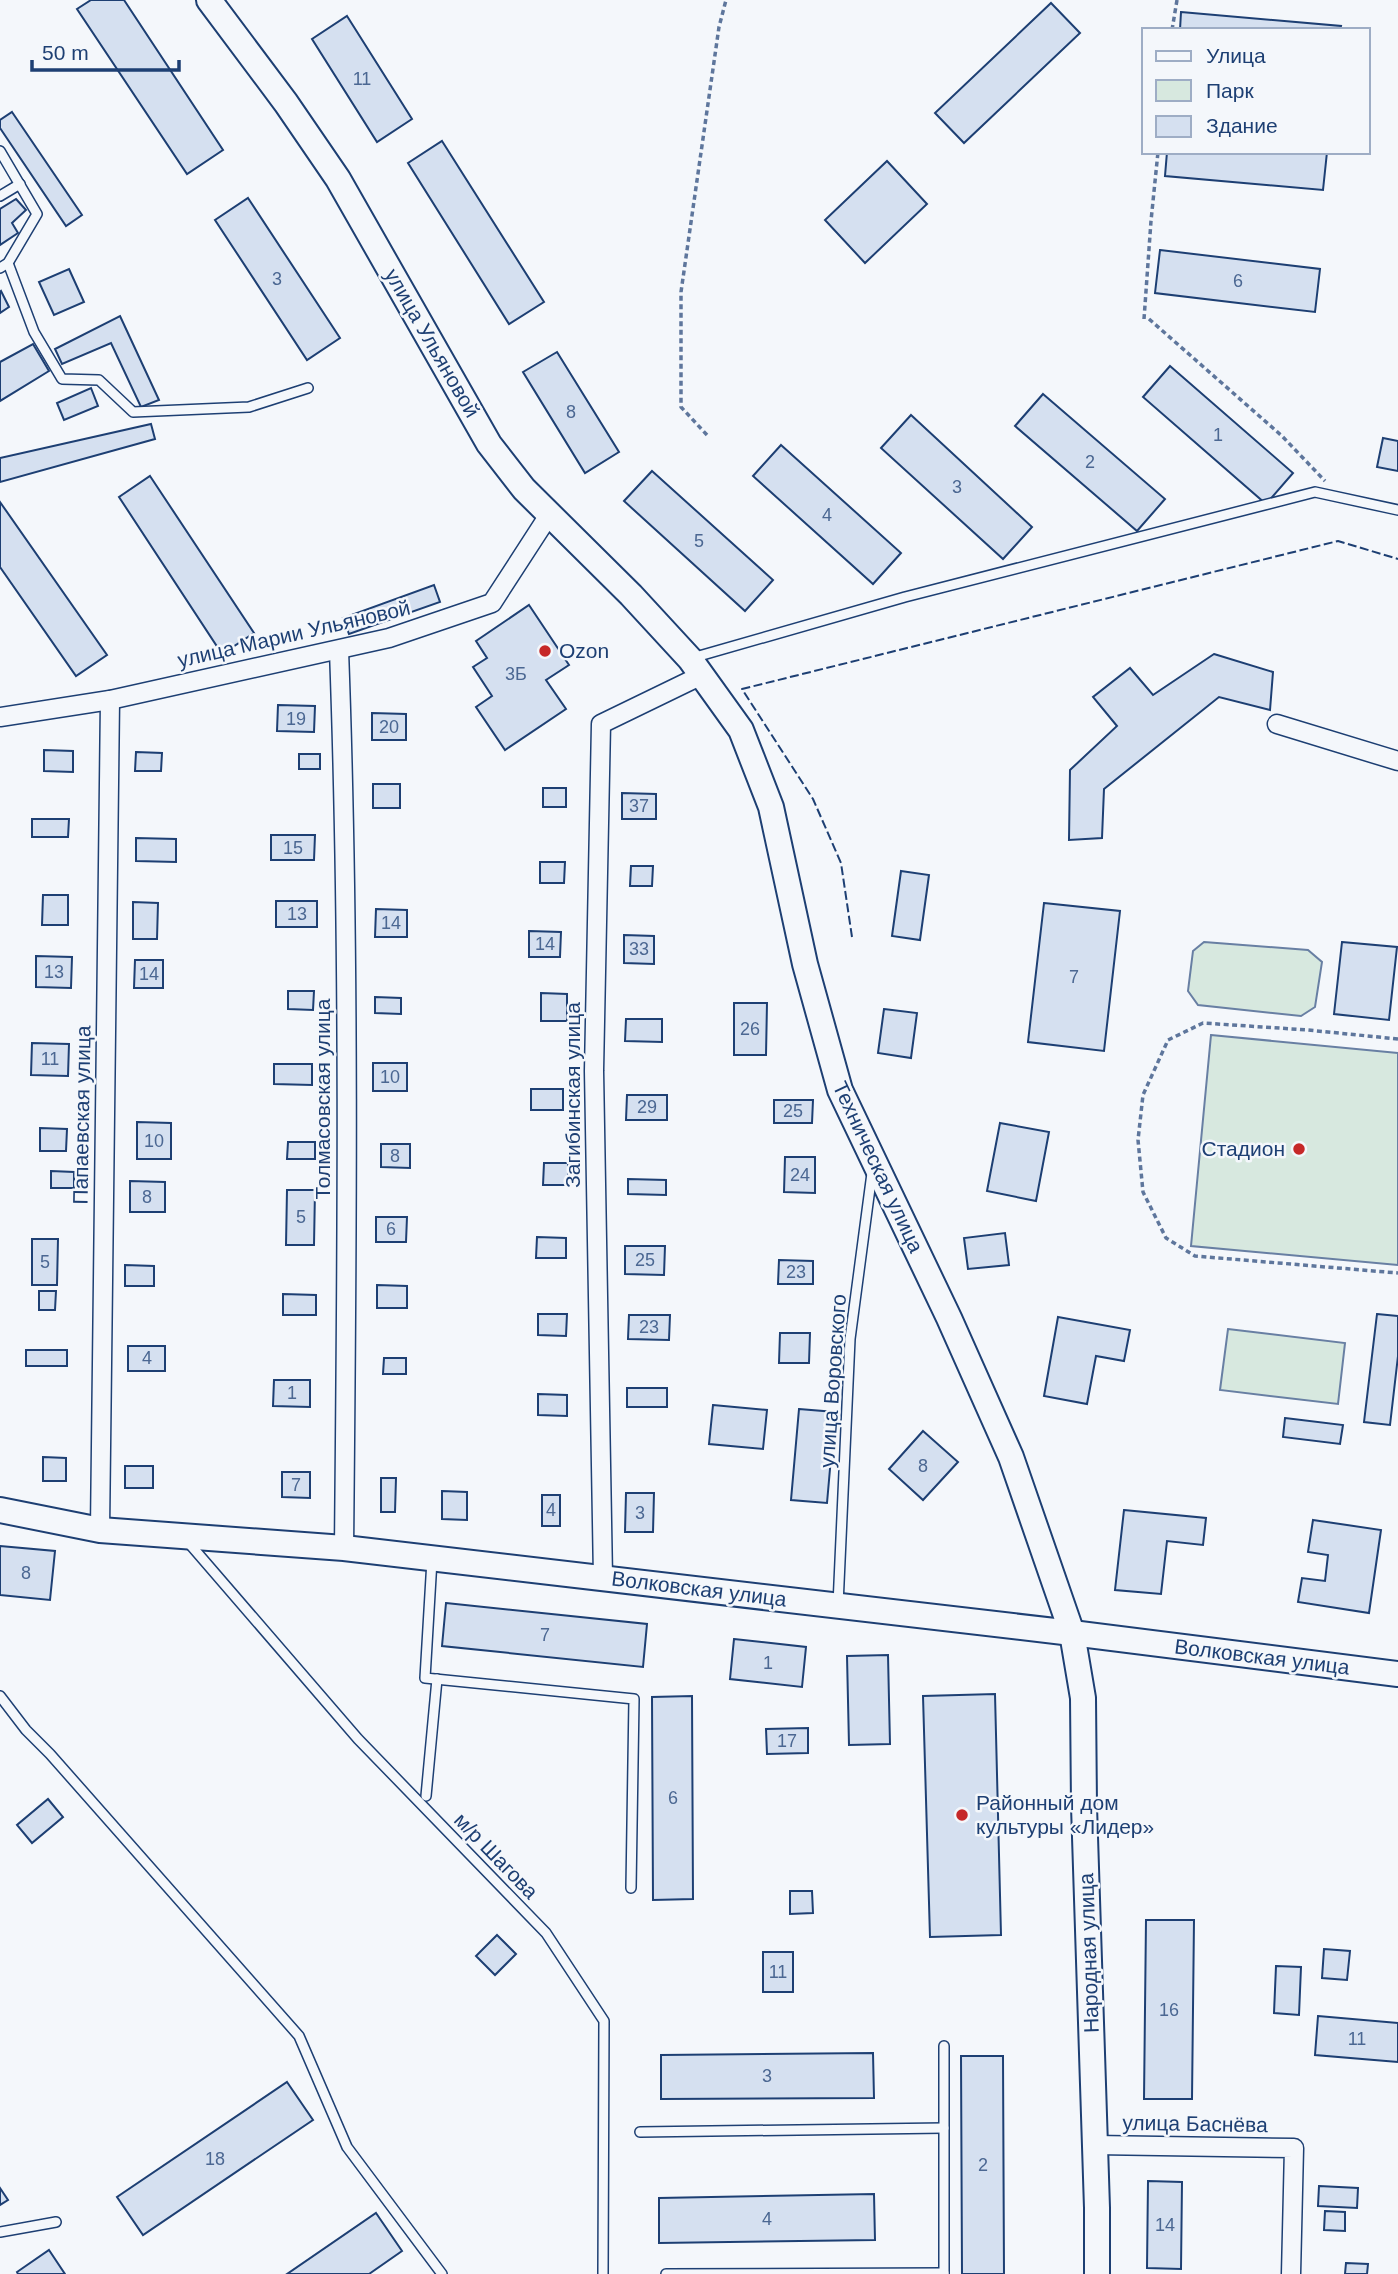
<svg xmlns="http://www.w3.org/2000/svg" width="1398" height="2274" font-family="Helvetica,sans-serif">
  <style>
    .green { fill: #d7e8df; stroke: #687fa3; stroke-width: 2 }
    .building { fill: #d5e0f0; stroke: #1d3f73; stroke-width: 2 }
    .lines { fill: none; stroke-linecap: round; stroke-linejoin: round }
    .lane-casing { stroke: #1d3f73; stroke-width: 12 }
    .street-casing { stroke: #1d3f73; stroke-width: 21 }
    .secondary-casing { stroke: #1d3f73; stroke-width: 28 }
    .path { stroke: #5e769c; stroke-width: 3.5; stroke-dasharray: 5 3.5; stroke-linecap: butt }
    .lane { stroke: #f4f7fb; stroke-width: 9 }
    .street { stroke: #f4f7fb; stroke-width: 18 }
    .secondary { stroke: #f4f7fb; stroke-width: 24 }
    .fence { stroke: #1d3f73; stroke-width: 2; stroke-dasharray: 9 3.5; stroke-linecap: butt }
    .poi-dot { fill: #c62828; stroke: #f4f7fb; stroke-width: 2.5 }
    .labels { text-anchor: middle; stroke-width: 5; stroke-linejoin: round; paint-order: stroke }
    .number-label { font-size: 18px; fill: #4b6792 }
    .street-label { font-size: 21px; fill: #1d3f73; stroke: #f4f7fb }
    .poi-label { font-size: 21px; fill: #1d3f73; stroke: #f4f7fb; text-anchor: start }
  </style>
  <rect width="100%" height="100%" fill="#f4f7fb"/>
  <g class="green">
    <path d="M1204 942 1308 950 1322 962 1315 1007 1301 1016 1198 1005 1188 991 1193 951Z"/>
    <path d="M1211 1035 1398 1053V1265L1191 1246Z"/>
    <path d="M1228 1329 1345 1343 1338 1404 1220 1390Z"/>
  </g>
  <g class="building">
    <path d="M91 0H124L223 150 187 174 77 9Z"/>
    <path d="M1051 3 1080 33 964 143 935 113Z"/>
    <path d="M1181 12 1341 26 1340 30H1180Z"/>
    <path d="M347 16 412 119 377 142 312 39Z"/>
    <path d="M12 112 82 215 66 226 0 128V120Z"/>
    <path d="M442 141 544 302 509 324 408 163Z"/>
    <path d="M1167 152H1327L1323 190 1165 176Z"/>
    <path d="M887 161 927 204 865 263 825 220Z"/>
    <path d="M248 198 340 338 307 360 215 220Z"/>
    <path d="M16 199 26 210 12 223 18 233 0 245V209Z"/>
    <path d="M1160 250 1320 269 1315 312 1155 293Z"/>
    <path d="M69 269 84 302 54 315 39 282Z"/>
    <path d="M1 291 9 307 0 313V292Z"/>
    <path d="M120 316 159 400 141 407 111 343 62 364 55 349Z"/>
    <path d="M33 344 49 371 0 401V362Z"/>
    <path d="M557 352 619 452 585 473 523 372Z"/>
    <path d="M1170 366 1293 473 1266 504 1143 397Z"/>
    <path d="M91 388 98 406 64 420 57 403Z"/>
    <path d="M1043 394 1165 499 1137 531 1015 426Z"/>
    <path d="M911 415 1032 527 1003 559 881 448Z"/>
    <path d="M151 424 155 439 0 482V458Z"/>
    <path d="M1383 438 1398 441V471L1377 467Z"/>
    <path d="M781 445 901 553 873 584 753 476Z"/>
    <path d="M652 471 773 580 745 611 624 501Z"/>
    <path d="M150 476 254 633 222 654 119 497Z"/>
    <path d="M0 502 107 655 76 676 0 567Z"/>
    <path d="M434 585 440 602 349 634 343 618Z"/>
    <path d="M529 605 569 665 546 680 566 709 505 750 476 707 492 696 473 667 487 658 476 641Z"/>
    <path d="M1214 654 1273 672 1270 710 1219 697 1104 789 1102 838 1069 840 1070 770 1117 726 1093 697 1130 668 1153 695Z"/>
    <path d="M278 705 315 706 314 732 277 731Z"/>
    <path d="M372 713 406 714V740H372Z"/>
    <path d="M44 750 73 751V772L44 771Z"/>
    <path d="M136 752 162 753 161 771H135Z"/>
    <rect x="299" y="754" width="21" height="15"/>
    <rect x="373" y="784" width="27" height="24"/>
    <rect x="543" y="788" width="23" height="19"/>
    <path d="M622 793 656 794V819H622Z"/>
    <path d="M32 819H69L68 837H32Z"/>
    <path d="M271 835H315L314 860H271Z"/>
    <path d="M136 838 176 839V862L136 861Z"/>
    <path d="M540 862H565L564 883H540Z"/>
    <path d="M631 866H653L652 886H630Z"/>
    <path d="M901 871 929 875 920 940 892 936Z"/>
    <path d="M43 895H68V925H42Z"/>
    <rect x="276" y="901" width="41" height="26"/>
    <path d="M133 902 158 903 157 939H133Z"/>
    <path d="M1044 903 1120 911 1104 1051 1028 1042Z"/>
    <path d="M376 909 407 910V937H375Z"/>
    <path d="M529 931 561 932 560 957H529Z"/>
    <path d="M624 935 654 936V964L624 963Z"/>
    <path d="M1342 942 1397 947 1389 1020 1334 1014Z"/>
    <path d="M36 956 72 957 71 988 36 987Z"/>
    <path d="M135 960H163V988H134Z"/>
    <path d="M288 991H314L313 1010 288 1009Z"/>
    <path d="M541 993 567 994V1021H541Z"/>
    <path d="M375 997 401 998V1014L375 1013Z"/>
    <path d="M734 1003H767L766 1055H734Z"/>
    <path d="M884 1009 917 1013 911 1058 878 1053Z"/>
    <path d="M626 1019H662V1042L625 1041Z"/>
    <path d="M32 1043 69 1044 68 1076 31 1075Z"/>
    <rect x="373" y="1063" width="34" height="28"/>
    <path d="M274 1064H312V1085L274 1084Z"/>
    <rect x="531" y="1089" width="32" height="21"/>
    <path d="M627 1095H667V1120H626Z"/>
    <path d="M774 1100H813L812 1123H774Z"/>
    <path d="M137 1122 171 1123V1159H137Z"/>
    <path d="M1000 1123 1049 1132 1036 1201 987 1191Z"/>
    <path d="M40 1128 67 1129 66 1151H40Z"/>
    <path d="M288 1142H315V1159H287Z"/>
    <path d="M381 1144H410V1168L381 1167Z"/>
    <path d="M785 1157H815V1193L784 1192Z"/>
    <path d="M544 1163H568V1185H543Z"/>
    <path d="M51 1171 74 1172V1188H51Z"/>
    <path d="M628 1179 666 1180V1195L628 1194Z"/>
    <path d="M130 1181 165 1182V1212H130Z"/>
    <path d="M287 1190H315L314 1245H286Z"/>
    <path d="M376 1217H407L406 1242H376Z"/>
    <path d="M1005 1233 1009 1265 968 1269 964 1238Z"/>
    <path d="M537 1237 566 1238V1258H536Z"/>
    <path d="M32 1239H58L57 1285H32Z"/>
    <path d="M625 1246H665L664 1275 625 1274Z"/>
    <path d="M779 1260 813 1261V1284H778Z"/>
    <path d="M125 1265 154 1266V1286H125Z"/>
    <path d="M377 1285 407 1286V1308H377Z"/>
    <path d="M39 1291H56L55 1310H39Z"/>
    <path d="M283 1294 316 1295V1315H283Z"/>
    <path d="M538 1314H567L566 1336 538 1335Z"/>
    <path d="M1377 1314 1398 1316V1356L1390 1425 1364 1422Z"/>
    <path d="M629 1315H670L669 1340 628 1339Z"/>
    <path d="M1058 1317 1130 1330 1124 1361 1096 1356 1087 1404 1044 1396Z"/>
    <path d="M780 1333H810L809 1363H779Z"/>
    <rect x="128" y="1346" width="37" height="25"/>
    <rect x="26" y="1350" width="41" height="16"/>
    <path d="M384 1358H406V1374H383Z"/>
    <path d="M274 1380H310V1407L273 1406Z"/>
    <rect x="627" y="1388" width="40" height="19"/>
    <path d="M538 1394 567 1395V1416L538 1415Z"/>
    <path d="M713 1405 767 1410 763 1449 709 1444Z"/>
    <path d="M799 1409 835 1412 827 1503 791 1500Z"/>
    <path d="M1285 1418 1343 1425 1340 1444 1283 1437Z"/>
    <path d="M923 1431 958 1462 923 1500 889 1469Z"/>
    <path d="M43 1457 66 1458V1481H43Z"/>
    <rect x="125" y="1466" width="28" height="22"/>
    <path d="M282 1472H310V1498L282 1497Z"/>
    <path d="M381 1478H396L395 1512H381Z"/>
    <path d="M442 1491 467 1492V1520L442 1519Z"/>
    <path d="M626 1493H654L653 1532H625Z"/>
    <rect x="542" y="1495" width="18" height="31"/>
    <path d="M1124 1510 1206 1518 1203 1545 1167 1541 1161 1594 1115 1590Z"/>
    <path d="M1313 1520 1381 1530 1369 1613 1298 1602 1302 1578 1325 1581 1328 1555 1308 1552Z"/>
    <path d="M0 1546 55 1551 50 1600 0 1595Z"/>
    <path d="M446 1603 647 1624 643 1667 442 1646Z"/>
    <path d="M734 1639 806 1647 802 1687 730 1679Z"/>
    <path d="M888 1655 890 1744 849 1745 847 1656Z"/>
    <path d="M995 1694 1001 1935 930 1937 923 1696Z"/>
    <path d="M692 1696 693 1899 653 1900 652 1697Z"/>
    <path d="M808 1728V1753L767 1754 766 1729Z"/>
    <path d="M48 1799 63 1817 32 1843 17 1825Z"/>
    <path d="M790 1891H812L813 1913 790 1914Z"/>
    <path d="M1146 1920H1194L1192 2099H1144Z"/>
    <path d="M497 1935 516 1954 495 1975 476 1956Z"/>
    <path d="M1324 1949 1350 1951 1347 1980 1322 1978Z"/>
    <rect x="763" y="1952" width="30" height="40"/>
    <path d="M1276 1966 1301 1967 1299 2015 1274 2013Z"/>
    <path d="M1318 2016 1398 2023V2062L1315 2055Z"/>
    <path d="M873 2053 874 2098 661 2099V2055Z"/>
    <path d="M961 2056H1003L1004 2274H962Z"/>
    <path d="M287 2082 313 2120 143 2235 117 2197Z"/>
    <path d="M1148 2181 1182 2182 1181 2269 1147 2268Z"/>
    <path d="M1319 2186 1358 2188 1357 2208 1318 2206Z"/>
    <path d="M0 2188 8 2200 0 2205Z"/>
    <path d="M874 2194 875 2240 659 2243V2198Z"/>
    <path d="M1325 2211 1345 2212V2231L1324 2230Z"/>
    <path d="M376 2213 402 2251 369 2274H287Z"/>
    <path d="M49 2250 65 2274H18L17 2272Z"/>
    <path d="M1346 2263 1368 2264 1367 2274H1345Z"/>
  </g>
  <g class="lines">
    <g class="lane-casing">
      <g id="lane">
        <path d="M0 151 37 214 8 263 0 268"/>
        <path d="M0 196 20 184"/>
        <path d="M8 263 34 332 62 379 99 380 133 412 249 407 308 388"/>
        <path d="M692 658 905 597 1315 492 1398 510"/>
        <path d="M188 1542 358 1739 546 1933 604 2021 603 2274"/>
        <path d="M432 1560 425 1678 634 1699 631 1888"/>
        <path d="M838 1605 850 1339 872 1173"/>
        <path d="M0 1696 26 1730 50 1754 299 2036 347 2147 442 2274"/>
        <path d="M426 1796 437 1679"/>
        <path d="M640 2132 944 2128"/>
        <path d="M0 2232 56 2222"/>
        <path d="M666 2274 944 2273"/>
        <path d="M944 2274V2046"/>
      </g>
    </g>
    <g class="street-casing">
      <g id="street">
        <path d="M339 650C350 949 347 1249 344 1548"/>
        <path d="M0 717 110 700 389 638 492 603 549 515"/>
        <path d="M1277 724 1398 761"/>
        <path d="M100 1530 110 700"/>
        <path d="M603 1578 594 1071 601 724 702 675"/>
        <path d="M1095 2145 1294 2148 1291 2274"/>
      </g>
    </g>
    <g class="secondary-casing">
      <g id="secondary">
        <path d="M209 0 286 103 338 179 489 444 524 489 631 595 690 659 741 730 771 807 805 964 840 1090 949 1318 1011 1457 1072 1633 1083 1698 1084 1806 1097 2208V2274"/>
        <path d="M0 1510 100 1530 344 1548 1072 1633 1398 1674"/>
      </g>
    </g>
    <g class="path">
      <path d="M1172 30 1177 0"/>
      <path d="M1144 319 1151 221 1158 152"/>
      <path d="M1149 319 1282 436 1325 481"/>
      <path d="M707 435 681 407V292L719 27 726 0"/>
      <path d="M1398 1039 1308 1030 1203 1023 1168 1040 1143 1095 1138 1140 1143 1192 1166 1238 1195 1256 1398 1273"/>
    </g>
    <use href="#lane" class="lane"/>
    <use href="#street" class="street"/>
    <use href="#secondary" class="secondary"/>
    <path class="fence" d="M852 937 841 863 813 799 742 689 1338 541 1398 559"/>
  </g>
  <g class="poi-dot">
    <circle cx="545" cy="651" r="7"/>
    <circle cx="1299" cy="1149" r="7"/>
    <circle cx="962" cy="1815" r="7"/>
  </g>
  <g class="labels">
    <g class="number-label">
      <text x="362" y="85">11</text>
      <text x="277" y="285">3</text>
      <text x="1238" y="287">6</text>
      <text x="571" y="418">8</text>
      <text x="1218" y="441">1</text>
      <text x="1090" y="468">2</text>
      <text x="957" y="493">3</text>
      <text x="827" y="521">4</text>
      <text x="699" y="547">5</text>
      <text x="516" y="680">3Б</text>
      <text x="296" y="725">19</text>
      <text x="389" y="733">20</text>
      <text x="639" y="812">37</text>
      <text x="293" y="854">15</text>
      <text x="297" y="920">13</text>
      <text x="391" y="929">14</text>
      <text x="545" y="950">14</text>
      <text x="639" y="955">33</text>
      <text x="54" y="978">13</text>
      <text x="149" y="980">14</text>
      <text x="1074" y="983">7</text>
      <text x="750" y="1035">26</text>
      <text x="50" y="1065">11</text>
      <text x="390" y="1083">10</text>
      <text x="647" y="1113">29</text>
      <text x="793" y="1117">25</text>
      <text x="154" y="1147">10</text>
      <text x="395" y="1162">8</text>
      <text x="800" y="1181">24</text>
      <text x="147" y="1203">8</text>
      <text x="301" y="1223">5</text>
      <text x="391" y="1235">6</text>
      <text x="645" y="1266">25</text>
      <text x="45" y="1268">5</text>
      <text x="796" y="1278">23</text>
      <text x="649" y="1333">23</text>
      <text x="147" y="1364">4</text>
      <text x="292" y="1399">1</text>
      <text x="923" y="1472">8</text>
      <text x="296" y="1491">7</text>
      <text x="551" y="1516">4</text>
      <text x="640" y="1519">3</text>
      <text x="26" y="1579">8</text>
      <text x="545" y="1641">7</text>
      <text x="768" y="1669">1</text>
      <text x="787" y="1747">17</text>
      <text x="673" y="1804">6</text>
      <text x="778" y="1978">11</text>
      <text x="1169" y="2016">16</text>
      <text x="1357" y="2045">11</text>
      <text x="767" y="2082">3</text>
      <text x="215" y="2165">18</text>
      <text x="983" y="2171">2</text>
      <text x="767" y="2225">4</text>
      <text x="1165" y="2231">14</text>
    </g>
    <g class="street-label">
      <text transform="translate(432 343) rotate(60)" y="7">улица Ульяновой</text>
      <text transform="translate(294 634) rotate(-13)" y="7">улица Марии Ульяновой</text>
      <text transform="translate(573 1095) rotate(-90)" y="7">Загибинская улица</text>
      <text transform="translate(323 1099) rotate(-90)" y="7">Толмасовская улица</text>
      <text transform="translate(82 1115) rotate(-89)" y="7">Папаевская улица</text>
      <text transform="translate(878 1167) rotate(65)" y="7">Техническая улица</text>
      <text transform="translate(833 1381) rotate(-86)" y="7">улица Воровского</text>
      <text transform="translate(699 1589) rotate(7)" y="7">Волковская улица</text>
      <text transform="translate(1262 1657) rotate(7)" y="7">Волковская улица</text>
      <text transform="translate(496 1856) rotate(46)" y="7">м/р Шагова</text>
      <text transform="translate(1089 1953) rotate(-92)" y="7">Народная улица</text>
      <text transform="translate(1195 2124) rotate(1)" y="7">улица Баснёва</text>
    </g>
    <g class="poi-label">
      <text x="559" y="658">Ozon</text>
      <text x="1285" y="1156" text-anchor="end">Стадион</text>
      <text x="976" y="1810">Районный дом<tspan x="976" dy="24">культуры «Лидер»</tspan></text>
    </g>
  </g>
  <rect x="1142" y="28" width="228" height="126" fill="#f4f7fb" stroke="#9eadc5" stroke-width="2"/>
  <rect x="1156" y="51" width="35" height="10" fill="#f4f7fb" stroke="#9eadc5" stroke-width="2"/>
  <text x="1206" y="63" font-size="21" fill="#1d3f73">Улица</text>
  <rect x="1156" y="80" width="35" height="21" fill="#d7e8df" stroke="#9eadc5" stroke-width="2"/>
  <text x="1206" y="98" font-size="21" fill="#1d3f73">Парк</text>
  <rect x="1156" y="116" width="35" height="21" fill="#d5e0f0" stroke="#9eadc5" stroke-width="2"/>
  <text x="1206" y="133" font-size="21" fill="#1d3f73">Здание</text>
  <path d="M32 60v10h147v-10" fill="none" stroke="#1d3f73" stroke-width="3.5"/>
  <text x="42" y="60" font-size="21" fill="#1d3f73" stroke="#f4f7fb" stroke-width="5" paint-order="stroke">50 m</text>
</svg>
